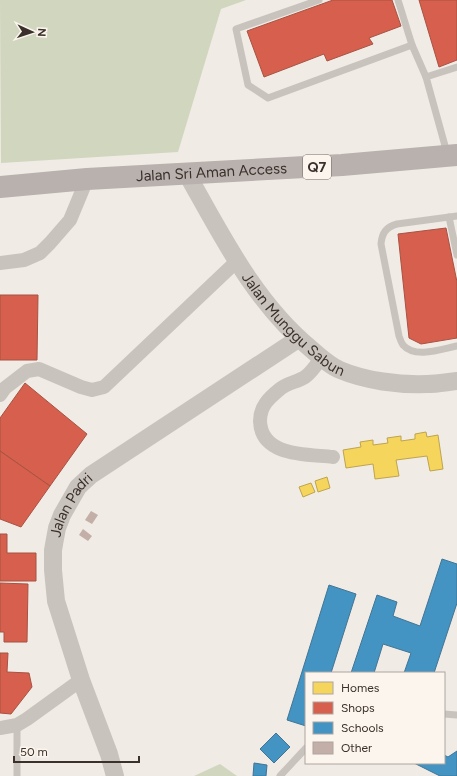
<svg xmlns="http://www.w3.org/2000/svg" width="457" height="776" font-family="Figtree,sans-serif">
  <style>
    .green { fill: #d1d6bf }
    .homes { fill: #f6d55c; stroke: #bea44d }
    .shops { fill: #d6604d; stroke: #a85243 }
    .schools { fill: #4393c3; stroke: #417595 }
    .building { fill: #c3afa7 }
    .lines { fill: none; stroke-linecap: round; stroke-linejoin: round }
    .service { stroke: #c9c3be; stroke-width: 7 }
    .minor { stroke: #c9c3be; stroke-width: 14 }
    .tertiary { stroke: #c9c3be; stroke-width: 18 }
    .primary { stroke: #b8b1ad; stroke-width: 22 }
    .labels { text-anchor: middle; stroke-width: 4; stroke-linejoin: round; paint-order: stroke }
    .shield { fill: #fbf5ee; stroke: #756b66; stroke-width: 1 }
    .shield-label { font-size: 14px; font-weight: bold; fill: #3b302b }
    .street-label { font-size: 15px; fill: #3b302b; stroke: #fbf5ee }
  </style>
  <rect width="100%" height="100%" fill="#f0ebe5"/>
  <g class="green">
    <path d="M0 0H246L221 9 178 152 1 163Z"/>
    <path d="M220 764 237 776H194Z"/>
  </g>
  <g class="homes">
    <path d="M426 432 427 437 438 435 443 469 430 471 427 456 396 460 399 476 375 479 373 464 346 468 343 450 361 447 360 442 373 440V445L388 443 387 438 401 436V441L415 439V434Z"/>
    <path d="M327 477 330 488 318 492 315 481Z"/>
    <path d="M311 483 315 492 303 497 299 487Z"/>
  </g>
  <g class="shops">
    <path d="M333 0H392L401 26 369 38 373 44 327 61 324 54 264 77 247 31Z"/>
    <path d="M419 0H457V60L439 67Z"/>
    <path d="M446 228 457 282V338L421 344 409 338 398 234Z"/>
    <path d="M0 295H38L37 360H0Z"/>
    <path d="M25 383 87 434 50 486 0 451V418Z"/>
    <path d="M0 451 50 486 21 527 0 519Z"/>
    <path d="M0 534H7V553H36V581H0Z"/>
    <path d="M0 583 28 584 27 642H4V632H0Z"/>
    <path d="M0 653H8L7 672 29 673 32 687 11 714 0 713Z"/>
  </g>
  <g class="schools">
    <path d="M442 559 457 564V603L434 673H404L411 653 383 644 374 673H351L377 595 397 602 393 616 420 626Z"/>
    <path d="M329 585 356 594 331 673H306V726L287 720Z"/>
    <path d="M276 733 290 747 274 763 260 749Z"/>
    <path d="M457 751V776H440L414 763H444V755L448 757Z"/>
    <path d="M254 763 267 765 266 776H253Z"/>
  </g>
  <g class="building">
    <path d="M91 511 98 515 92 524 85 520Z"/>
    <path d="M83 529 92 536 88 541 79 535Z"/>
  </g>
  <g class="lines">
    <g class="service">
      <path d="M319 0 236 29 248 85 268 98 412 45"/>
      <path d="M398 0 412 45 426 77 447 153"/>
      <path d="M426 77 457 67"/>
      <path d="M457 216 397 224C386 227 382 233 381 244L399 336C400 339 401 342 403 345 415 359 442 349 457 346"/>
      <path d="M449 217 457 255"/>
      <path d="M444 714 457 715"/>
      <path d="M17 776V725"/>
      <path d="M280 776 306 748"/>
    </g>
    <g class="minor">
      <path d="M0 263 24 260 40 253 50 243 70 220 87 179"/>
      <path d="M321 358C317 364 312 372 305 377 297 382 287 383 280 389 269 398 260 406 260 421 261 457 308 454 333 457"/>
      <path d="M0 395 5 388 27 371 39 369 81 387 92 390 104 387 237 261"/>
      <path d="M0 728 17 725 27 719 81 680"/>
    </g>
    <g class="tertiary">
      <path id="s1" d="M187 174C222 236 255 303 311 349 320 357 330 366 340 370 366 381 399 385 427 384 437 384 447 382 457 381"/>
      <path id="s2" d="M115 776 109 754 81 680 56 601 53 570V550L57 528 62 515 78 487 91 475 298 339"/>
    </g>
    <path class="primary" id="s3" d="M0 187 87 179 342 165 457 155"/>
  </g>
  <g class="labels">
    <rect class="shield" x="303" y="155" width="28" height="24" rx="3"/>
    <g class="shield-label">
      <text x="317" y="172">Q7</text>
    </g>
    <g class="street-label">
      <text dy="5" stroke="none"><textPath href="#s3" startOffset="212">Jalan Sri Aman Access</textPath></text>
      <text dy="5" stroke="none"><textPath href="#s1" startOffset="186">Jalan Munggu Sabun</textPath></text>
      <text dy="5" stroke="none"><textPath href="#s2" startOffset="285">Jalan Padri</textPath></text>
    </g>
  </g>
  <rect x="305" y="672" width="140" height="92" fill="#fbf5ee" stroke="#aea6a0"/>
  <rect x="313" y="682" width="20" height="12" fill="#f6d55c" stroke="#aea6a0"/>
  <text x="341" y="692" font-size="12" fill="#3b302b">Homes</text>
  <rect x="313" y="702" width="20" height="12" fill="#d6604d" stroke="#aea6a0"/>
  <text x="341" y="712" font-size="12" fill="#3b302b">Shops</text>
  <rect x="313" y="722" width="20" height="12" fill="#4393c3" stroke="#aea6a0"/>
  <text x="341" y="732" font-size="12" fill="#3b302b">Schools</text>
  <rect x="313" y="742" width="20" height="12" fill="#c3afa7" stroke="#aea6a0"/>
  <text x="341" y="752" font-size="12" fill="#3b302b">Other</text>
  <g transform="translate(32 32) rotate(93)" stroke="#fbf5ee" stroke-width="3" paint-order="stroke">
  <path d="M0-3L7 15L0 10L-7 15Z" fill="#3b302b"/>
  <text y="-6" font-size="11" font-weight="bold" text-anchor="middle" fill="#3b302b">N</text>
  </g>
  <path d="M14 756v6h125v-6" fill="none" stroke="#3b302b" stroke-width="2"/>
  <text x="20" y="756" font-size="12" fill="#3b302b" stroke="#fbf5ee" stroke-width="3" paint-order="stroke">50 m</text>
</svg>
